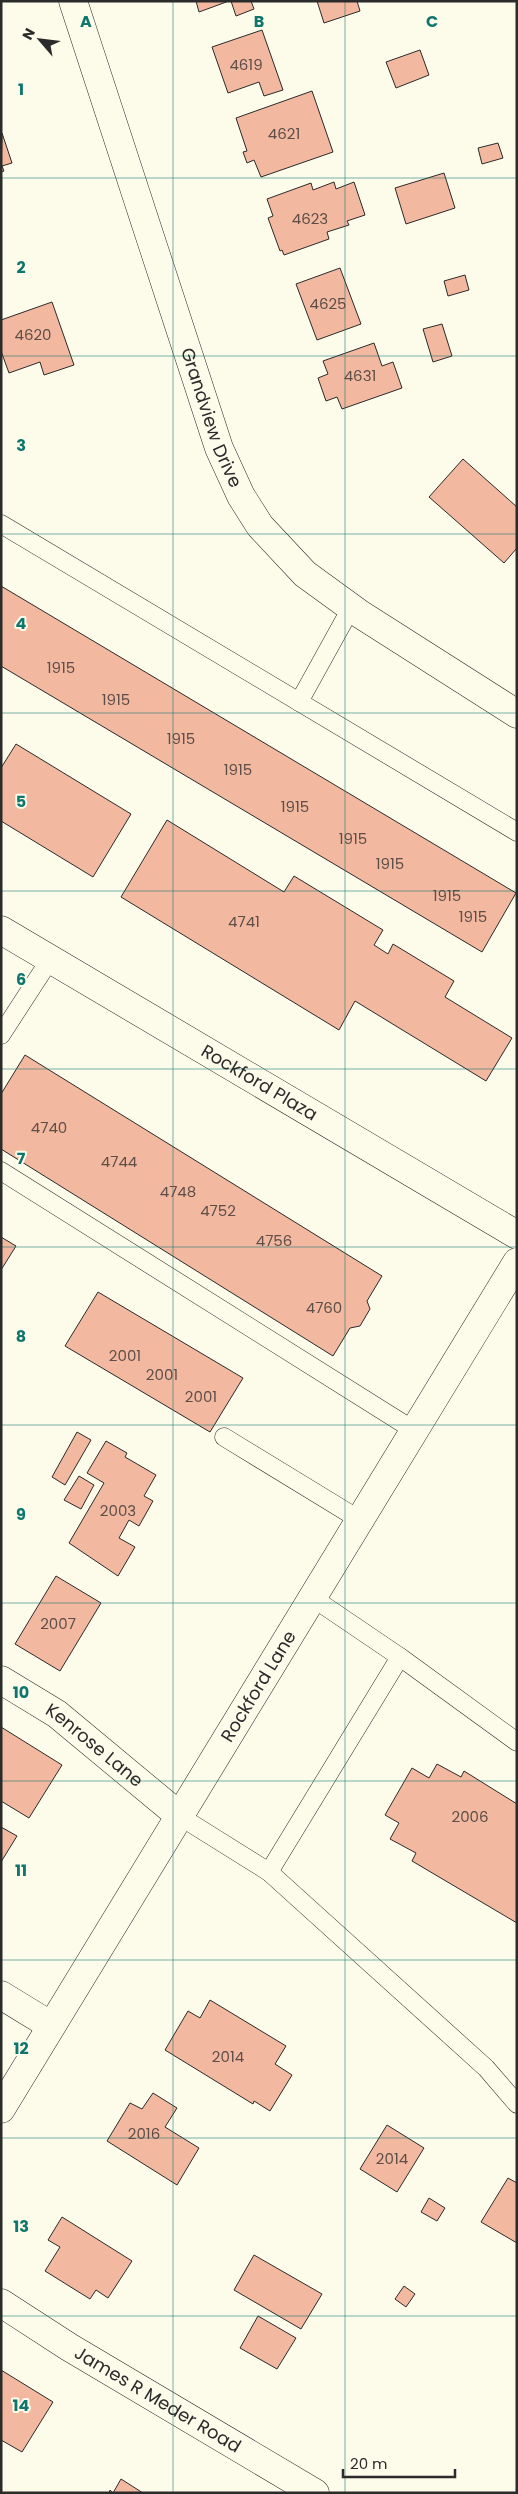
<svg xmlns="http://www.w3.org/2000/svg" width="518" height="2494" font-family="Poppins,sans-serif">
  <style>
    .building { fill: #f2b8a0; stroke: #2b2b2b }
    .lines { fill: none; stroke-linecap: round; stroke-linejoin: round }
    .service-casing { stroke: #2b2b2b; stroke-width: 19 }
    .minor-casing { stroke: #2b2b2b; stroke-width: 29 }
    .secondary-casing { stroke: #2b2b2b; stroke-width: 29 }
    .service { stroke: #fdfbea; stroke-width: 18 }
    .minor { stroke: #fdfbea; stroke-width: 28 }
    .secondary { stroke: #fdfbea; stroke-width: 28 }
    .grid { fill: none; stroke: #0f766e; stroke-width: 1; stroke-opacity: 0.55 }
    .labels { text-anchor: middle; stroke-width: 4; stroke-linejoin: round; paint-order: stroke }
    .number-label { font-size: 15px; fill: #5d4e48 }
    .street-label { font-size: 18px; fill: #2b2b2b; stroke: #fdfbea }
    .grid-label { font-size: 16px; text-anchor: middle; font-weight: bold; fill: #0f766e; stroke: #fdfbea; stroke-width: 4; stroke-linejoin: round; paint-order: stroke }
  </style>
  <rect width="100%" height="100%" fill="#fdfbea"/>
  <g class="building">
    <path d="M196 1H229L199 12Z"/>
    <path d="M231 1H251L254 9 236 16Z"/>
    <path d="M317 1H357L360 11 324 23Z"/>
    <path d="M262 30 283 90 264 96 259 82 228 93 212 47Z"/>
    <path d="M420 50 429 75 396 88 386 62Z"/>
    <path d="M312 91 333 152 261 177 254 160 247 163 243 152 247 151 236 118Z"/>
    <path d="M2 133 12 163 2 166 4 171 1 172Z"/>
    <path d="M498 143 503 158 482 164 478 148Z"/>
    <path d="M444 173 455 208 406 224 395 188Z"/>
    <path d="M334 182 336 189 354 182 365 215 347 221 349 225 327 232 329 239 284 255 282 250 280 251 268 218 273 216 267 199 311 183 313 190Z"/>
    <path d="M340 268 361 324 317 340 296 284Z"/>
    <path d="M465 275 469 290 448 296 444 281Z"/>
    <path d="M52 302 74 365 44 375 40 362 9 373 1 351V320Z"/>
    <path d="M442 324 452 356 433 362 423 329Z"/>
    <path d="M374 343 382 366 393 362 402 388 342 409 337 397 326 401 318 378 328 374 323 361Z"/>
    <path d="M463 459 517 507V548L504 563 429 497Z"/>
    <path d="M1 586 516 893 482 952 1 666Z"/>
    <path d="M16 744 131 814 93 877 1 821V768Z"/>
    <path d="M167 820 284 892 294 876 383 930 374 945 388 954 393 944 454 981 445 997 512 1038 486 1081 355 1001 339 1030 121 897Z"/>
    <path d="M25 1055 382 1276 367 1301 370 1309 360 1326 350 1328 333 1356 1 1149V1094Z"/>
    <path d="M1 1237 16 1246 1 1270Z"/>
    <path d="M98 1292 243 1378 210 1432 65 1346Z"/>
    <path d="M77 1432 91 1440 65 1485 52 1477Z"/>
    <path d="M106 1441 127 1453 125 1457 156 1475 144 1496 153 1501 139 1526 129 1520 119 1538 135 1547 118 1576 69 1543 104 1483 87 1473Z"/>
    <path d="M79 1476 94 1485 81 1509 64 1500Z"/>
    <path d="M56 1576 101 1603 60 1671 15 1644Z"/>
    <path d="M1 1727 62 1765 29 1818 1 1801Z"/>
    <path d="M437 1764 461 1777 464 1771 517 1804V1923L412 1861 416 1853 390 1839 399 1823 385 1815 412 1768 429 1778Z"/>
    <path d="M1 1827 17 1836 1 1862Z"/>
    <path d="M210 2000 286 2046 275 2064 292 2075 270 2111 254 2101 253 2104 165 2050 188 2011 200 2018Z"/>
    <path d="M153 2093 177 2108 165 2127 199 2148 177 2185 107 2141 130 2103 142 2109Z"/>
    <path d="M387 2125 424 2148 397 2192 360 2169Z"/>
    <path d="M508 2178 517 2183V2243L481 2222Z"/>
    <path d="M429 2198 445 2208 437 2221 421 2212Z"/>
    <path d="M62 2217 132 2261 108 2298 96 2290 90 2299 45 2271 60 2247 48 2240Z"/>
    <path d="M254 2255 322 2294 301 2329 234 2290Z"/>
    <path d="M404 2286 415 2294 406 2307 395 2299Z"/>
    <path d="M258 2316 296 2338 277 2369 240 2348Z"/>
    <path d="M1 2370 53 2402 22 2452 1 2440Z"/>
    <path d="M121 2479 143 2493H109L110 2490 113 2493Z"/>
  </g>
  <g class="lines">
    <g class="service-casing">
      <g id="service">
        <path d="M1 524 517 832"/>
        <path d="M299 702 351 608"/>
        <path d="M1 1035 51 958"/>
        <path d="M1 1171 415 1431"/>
        <path d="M224 1437 360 1520"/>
        <path d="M400 1657 517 1742"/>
        <path d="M181 1817 269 1872 400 1657 313 1598"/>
        <path d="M269 1872 486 2068 517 2104"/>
      </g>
    </g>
    <g class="minor-casing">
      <g id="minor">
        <path id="s1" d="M73 1 219 448 241 496 260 526 305 574 360 614 517 714"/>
        <path id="s2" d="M1 930 517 1235"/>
        <path id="s3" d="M1 1680 57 1714 181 1817"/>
        <path d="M1 1995 50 2025"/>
        <path id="s4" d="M1 2303 69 2347 315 2493"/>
      </g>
    </g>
    <g class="secondary-casing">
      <g id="secondary">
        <path id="s5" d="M1 2109 517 1262"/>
      </g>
    </g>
    <use href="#service" class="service"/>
    <use href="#minor" class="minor"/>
    <use href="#secondary" class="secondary"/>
  </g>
  <path class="grid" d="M173 1V2493M345 1V2493M1 178H517M1 356H517M1 534H517M1 713H517M1 891H517M1 1069H517M1 1247H517M1 1425H517M1 1603H517M1 1781H517M1 1960H517M1 2138H517M1 2316H517"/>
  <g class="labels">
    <g class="number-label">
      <text x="246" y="70">4619</text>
      <text x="284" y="139">4621</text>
      <text x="310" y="224">4623</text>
      <text x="328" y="309">4625</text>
      <text x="33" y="340">4620</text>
      <text x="360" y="381">4631</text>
      <text x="61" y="673">1915</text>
      <text x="116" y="705">1915</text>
      <text x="181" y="744">1915</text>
      <text x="238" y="775">1915</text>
      <text x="295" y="812">1915</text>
      <text x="353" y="844">1915</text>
      <text x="390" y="869">1915</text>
      <text x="447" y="901">1915</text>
      <text x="473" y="922">1915</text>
      <text x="244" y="927">4741</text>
      <text x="49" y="1133">4740</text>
      <text x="119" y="1167">4744</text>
      <text x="178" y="1197">4748</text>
      <text x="218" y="1216">4752</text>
      <text x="274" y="1246">4756</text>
      <text x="324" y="1313">4760</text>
      <text x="125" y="1361">2001</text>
      <text x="162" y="1380">2001</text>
      <text x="201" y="1402">2001</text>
      <text x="118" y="1516">2003</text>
      <text x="58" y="1629">2007</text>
      <text x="470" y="1822">2006</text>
      <text x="228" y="2062">2014</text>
      <text x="144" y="2139">2016</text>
      <text x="392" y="2164">2014</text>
    </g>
    <g class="street-label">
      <text dy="6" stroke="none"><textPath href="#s1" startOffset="439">Grandview Drive</textPath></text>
      <text dy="6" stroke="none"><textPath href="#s2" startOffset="300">Rockford Plaza</textPath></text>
      <text dy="6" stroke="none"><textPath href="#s5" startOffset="495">Rockford Lane</textPath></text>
      <text dy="6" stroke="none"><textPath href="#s3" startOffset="114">Kenrose Lane</textPath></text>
      <text dy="6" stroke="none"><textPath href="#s4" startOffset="184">James R Meder Road</textPath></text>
    </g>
  </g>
  <g class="grid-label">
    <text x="86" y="27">A</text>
    <text x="259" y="27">B</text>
    <text x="432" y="27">C</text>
    <text x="21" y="95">1</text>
    <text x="21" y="273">2</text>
    <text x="21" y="451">3</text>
    <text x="21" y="629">4</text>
    <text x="21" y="807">5</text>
    <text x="21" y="985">6</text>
    <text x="21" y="1164">7</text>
    <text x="21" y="1342">8</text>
    <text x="21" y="1520">9</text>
    <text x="21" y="1698">10</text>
    <text x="21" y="1876">11</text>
    <text x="21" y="2054">12</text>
    <text x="21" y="2232">13</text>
    <text x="21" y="2411">14</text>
  </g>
  <rect width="518" height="2494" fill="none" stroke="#2b2b2b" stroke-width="5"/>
  <g transform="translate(40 40) rotate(298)" stroke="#fdfbea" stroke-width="4" paint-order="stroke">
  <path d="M0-4L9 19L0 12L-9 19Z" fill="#2b2b2b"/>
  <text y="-8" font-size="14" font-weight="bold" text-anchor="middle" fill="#2b2b2b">N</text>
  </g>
  <path d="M343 2469v8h112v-8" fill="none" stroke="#2b2b2b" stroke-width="2.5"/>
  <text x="350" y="2469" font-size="15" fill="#2b2b2b" stroke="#fdfbea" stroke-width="4" paint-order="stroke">20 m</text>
</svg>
